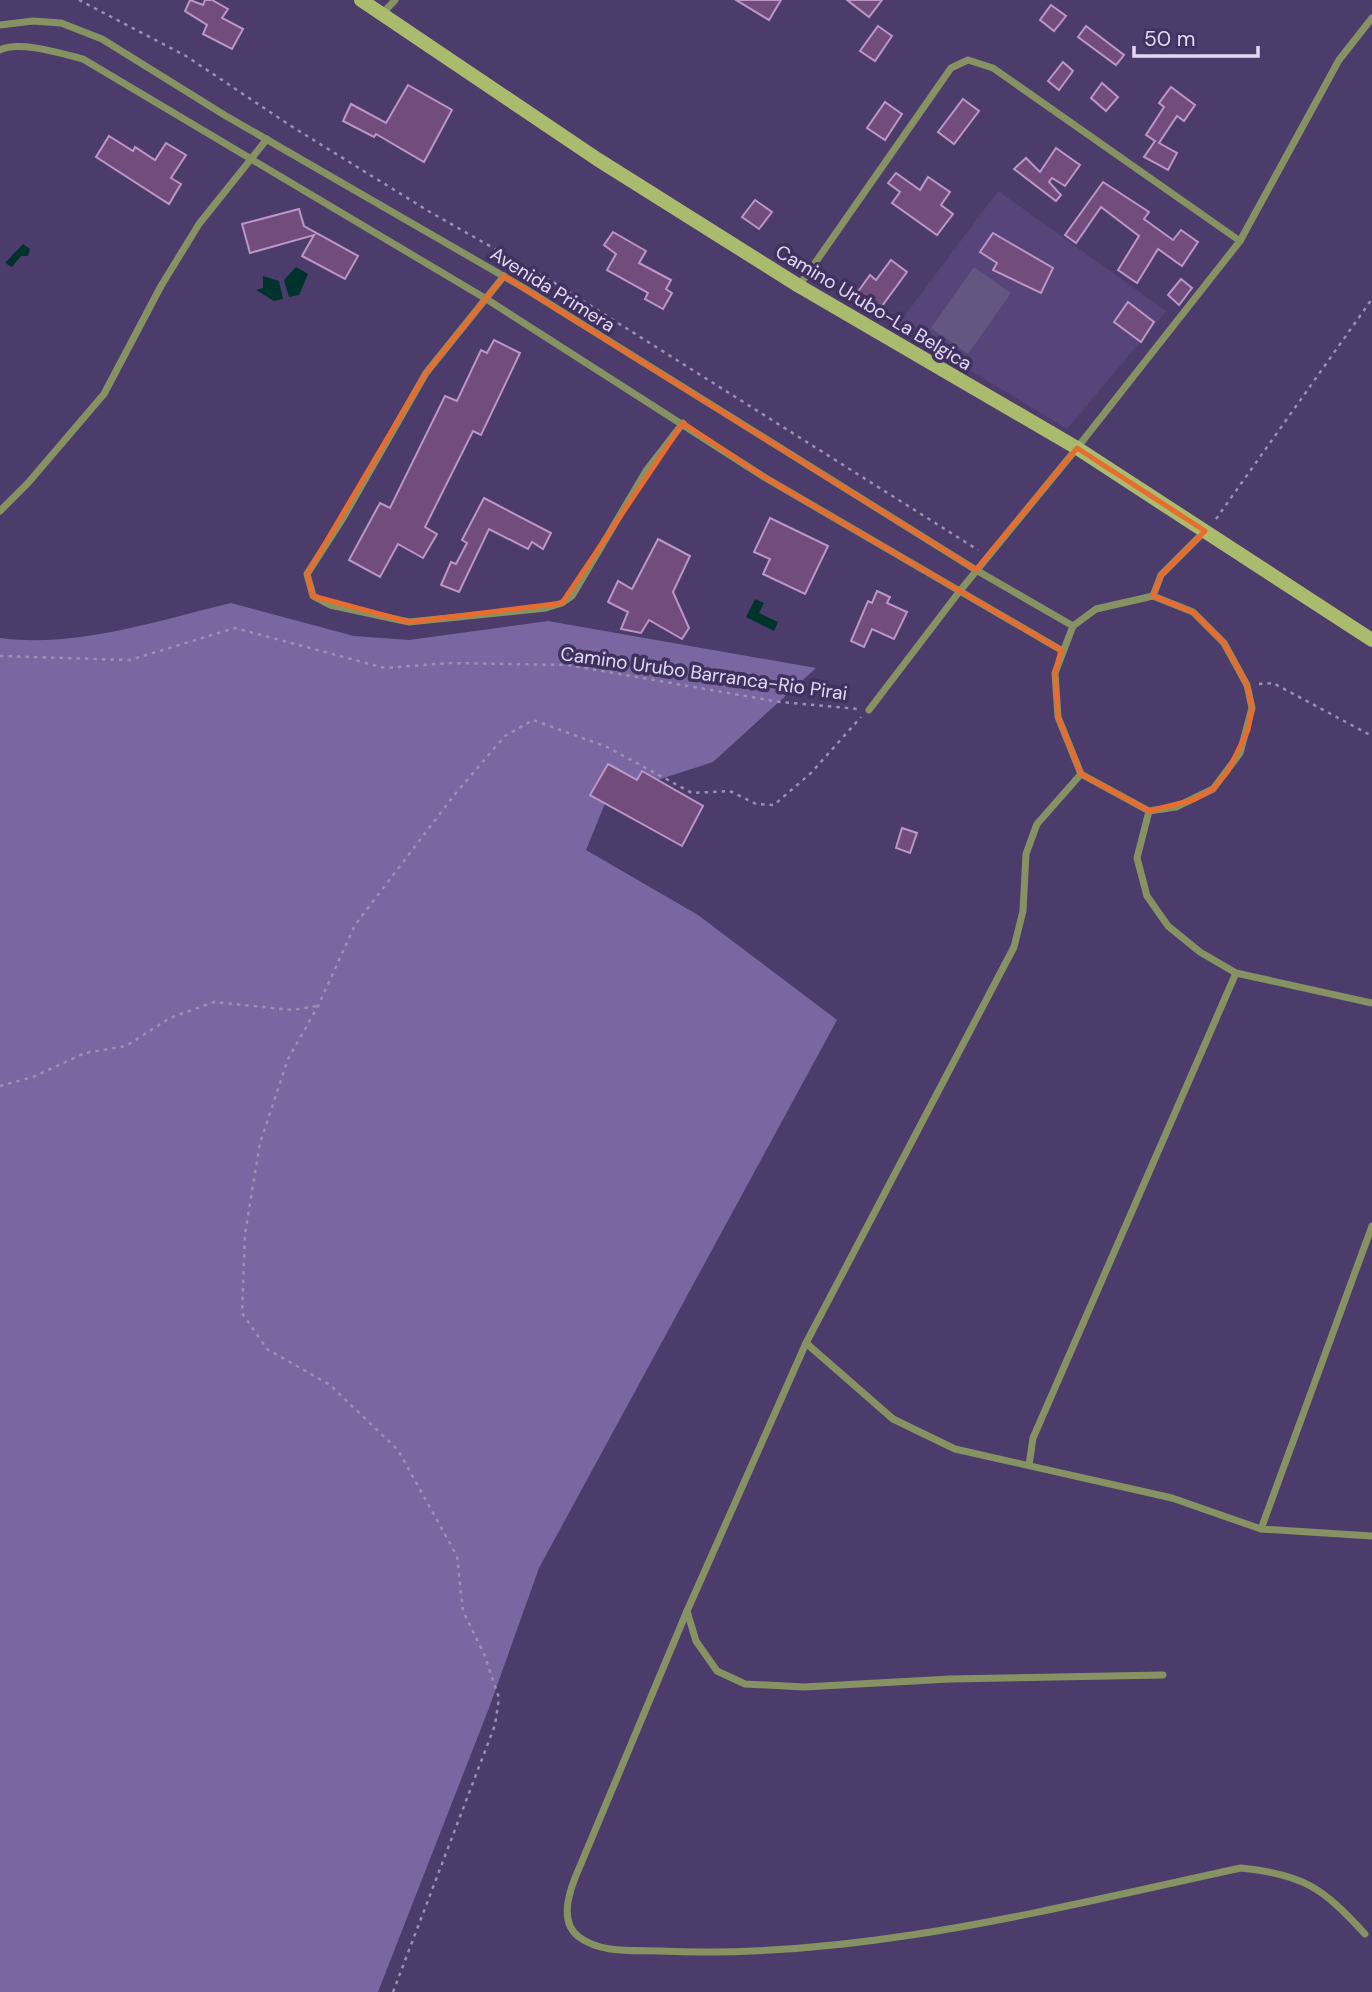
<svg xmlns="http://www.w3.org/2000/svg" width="1372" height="1992" font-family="'DM Sans',sans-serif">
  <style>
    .built { fill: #57447b }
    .green { fill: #645681 }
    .forest { fill: #7a67a1 }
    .water { fill: #00332b }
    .building { fill: #734c7e; stroke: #bb96c6; stroke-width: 2 }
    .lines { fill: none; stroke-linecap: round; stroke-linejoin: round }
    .path { stroke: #9b8fb4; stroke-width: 2.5; stroke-dasharray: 3.5 5; stroke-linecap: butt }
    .minor { stroke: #879262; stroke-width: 7 }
    .secondary { stroke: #abbb6e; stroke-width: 14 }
    .marked { fill: none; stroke: #e76c2f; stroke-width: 5; stroke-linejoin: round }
    .labels { text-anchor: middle; stroke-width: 7; stroke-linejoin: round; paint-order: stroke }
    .street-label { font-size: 19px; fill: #e1d8f5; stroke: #41315f }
  </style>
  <rect width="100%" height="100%" fill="#4c3c6b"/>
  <path class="built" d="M998 191 1166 311 1067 429 897 326Z"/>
  <path class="green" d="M974 267 1011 293 968 354 931 328Z"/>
  <path class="forest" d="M231 603 354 636 409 640 548 621 816 668 713 762 608 796 586 850 698 915 837 1020 539 1568 489 1708 378 1992H0V638C77 648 156 621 231 603Z"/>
  <g class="water">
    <path d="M23 244 30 249 28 256H21L12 267 5 263Z"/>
    <path d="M296 267 308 274 299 295 289 297 284 280Z"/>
    <path d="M263 276 279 281 283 299 274 301 256 290 263 288Z"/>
    <path d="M755 599 764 603 759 613 778 622 774 631 746 617Z"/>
  </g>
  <g class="building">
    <path d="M190 0 203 5 205 0H212L228 9 222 18 243 29 232 49 203 34 207 25 185 11Z"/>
    <path d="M736 0H781L769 20Z"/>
    <path d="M847 0H882L869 17Z"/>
    <path d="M1051 5 1066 16 1054 31 1040 20Z"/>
    <path d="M878 26 892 36 875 61 860 51Z"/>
    <path d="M1086 26 1124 55 1116 65 1078 37Z"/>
    <path d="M1063 62 1073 71 1059 90 1048 81Z"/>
    <path d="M1102 83 1118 97 1106 111 1091 98Z"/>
    <path d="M408 85 452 110 424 162 376 134 374 137 343 121 351 104 386 123Z"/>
    <path d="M1171 87 1195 105 1184 121 1177 116 1159 143 1177 153 1168 170 1144 157 1155 141 1146 135 1164 107 1159 103Z"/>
    <path d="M963 99 979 111 954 144 938 132Z"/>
    <path d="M885 102 902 114 885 140 867 128Z"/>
    <path d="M109 136 133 151 135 147 155 160 166 143 186 155 171 178 181 184 169 204 96 157Z"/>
    <path d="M1056 148 1080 165 1065 186 1052 178 1049 182 1061 195 1056 201 1014 169 1026 158 1040 172Z"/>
    <path d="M896 173 920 190 928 177 950 192 941 205 953 214 937 235 892 203 900 192 888 183Z"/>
    <path d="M1103 182 1149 212 1144 219 1173 240 1181 230 1198 242 1182 266 1158 249 1137 283 1118 270 1139 236 1101 207 1076 243 1065 235Z"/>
    <path d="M755 200 772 212 759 229 742 217Z"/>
    <path d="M299 209 304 226 358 256 345 279 302 256 314 235 250 253 242 224Z"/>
    <path d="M613 232 646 251 639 263 671 280 666 289 672 293 663 309 645 299 648 293 607 270 616 254 604 245Z"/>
    <path d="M993 233 1053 268 1041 293 993 270 997 263 980 252Z"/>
    <path d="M891 260 907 272 879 310 857 293 870 275 876 280Z"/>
    <path d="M1181 279 1192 288 1179 305 1168 295Z"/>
    <path d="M1128 302 1154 322 1141 342 1114 322Z"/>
    <path d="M494 340 520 353 481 435 473 431 425 527 437 534 423 558 398 544 380 577 349 560 380 503 390 508 445 396 457 401 481 350 487 353Z"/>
    <path d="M484 498 551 533 543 549 532 542 528 549 489 529 459 592 441 585 451 562 456 564 467 543 462 540Z"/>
    <path d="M770 518 828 546 805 594 763 574 770 559 754 552Z"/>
    <path d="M658 539 690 556 673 592 689 628 682 639 649 620 641 633 621 629 628 612 608 602 618 581 632 589Z"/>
    <path d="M877 591 890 597 887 603 907 612 894 639 872 629 864 647 851 641 868 601 872 603Z"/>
    <path d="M608 764 637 780 642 771 703 806 682 846 590 795Z"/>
    <path d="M902 828 917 833 910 853 896 848Z"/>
  </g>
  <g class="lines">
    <g class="path">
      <path d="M79 0 186 56 291 126 430 212 553 282 978 550"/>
      <path d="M1216 519 1372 299"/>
      <path d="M0 656 130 660 235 628 385 668 449 663 568 665 780 702 858 709"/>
      <path d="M1259 684 1273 683 1372 736"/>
      <path d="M0 1086 33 1077 85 1053 126 1046 170 1018 214 1002 292 1010 317 1006"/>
      <path d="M393 1992 495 1725 499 1698 484 1654 463 1611 457 1556 398 1450 330 1385 267 1349 242 1313 245 1234 260 1143 288 1059 318 1006 355 925 455 794 505 736 533 720 607 747 692 793 730 791 756 804 774 805 811 773 861 717"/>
    </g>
    <g class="minor">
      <path d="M382 14 395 0"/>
      <path d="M0 25 33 21 61 23 102 39 226 116 524 288 976 570 1073 626"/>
      <path d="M0 50C19 40 63 54 83 59L488 300 764 477 1061 650"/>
      <path d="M504 276 426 373 343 518 307 574 313 596 330 605 409 622 546 608 562 603 572 596 646 471 683 423"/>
      <path d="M799 286 951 68 968 60 993 68 1240 241"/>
      <path d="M0 511 28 483 104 394 161 286 199 224 267 139"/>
      <path d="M1153 596 1193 612 1224 643 1247 685 1252 708 1240 753 1213 789 1176 807 1149 811 1081 774 1058 717 1055 673 1073 626 1096 609Z"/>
      <path d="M1153 596 1161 575 1204 532"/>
      <path d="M869 710 959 592 1077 448 1240 241 1339 60 1372 18"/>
      <path d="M1081 774 1037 824 1026 854 1023 911 1014 947 806 1343 687 1611 575 1878C568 1896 560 1923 579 1937 602 1954 633 1950 661 1951 858 1960 1049 1909 1241 1868 1303 1874 1323 1888 1365 1934"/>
      <path d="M1149 811 1137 858 1147 896 1168 926 1200 952 1236 973 1372 1003"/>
      <path d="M806 1343 893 1419 955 1449 1172 1498 1261 1529 1372 1536"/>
      <path d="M1029 1465 1033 1438 1236 973"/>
      <path d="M1261 1529 1372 1226"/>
      <path d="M687 1611 696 1641 717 1671 745 1684 804 1687 950 1679 1163 1675"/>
    </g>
    <path class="secondary" d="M361 0 597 159 799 286 1077 448 1372 640"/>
  </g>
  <path class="marked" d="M504 276 976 570 1077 448 1205 531 1161 575 1153 596 1193 612 1224 643 1247 685 1252 708 1248 730 1228 771 1213 789 1193 800 1149 811 1081 774 1058 717 1055 673 1061 650 764 477 683 423 562 603 409 622 313 596 307 574 426 373Z"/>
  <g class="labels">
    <g class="street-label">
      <text transform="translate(553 289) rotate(32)" y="7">Avenida Primera</text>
      <text transform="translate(874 307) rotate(31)" y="7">Camino Urubo-La Belgica</text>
      <text transform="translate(704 673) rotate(8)" y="7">Camino Urubo Barranca-Rio Pirai</text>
    </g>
  </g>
  <path d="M1134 46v10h124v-10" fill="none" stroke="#e1d8f5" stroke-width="3.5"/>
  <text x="1144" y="46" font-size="21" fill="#e1d8f5" stroke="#41315f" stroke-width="5" paint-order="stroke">50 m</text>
</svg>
